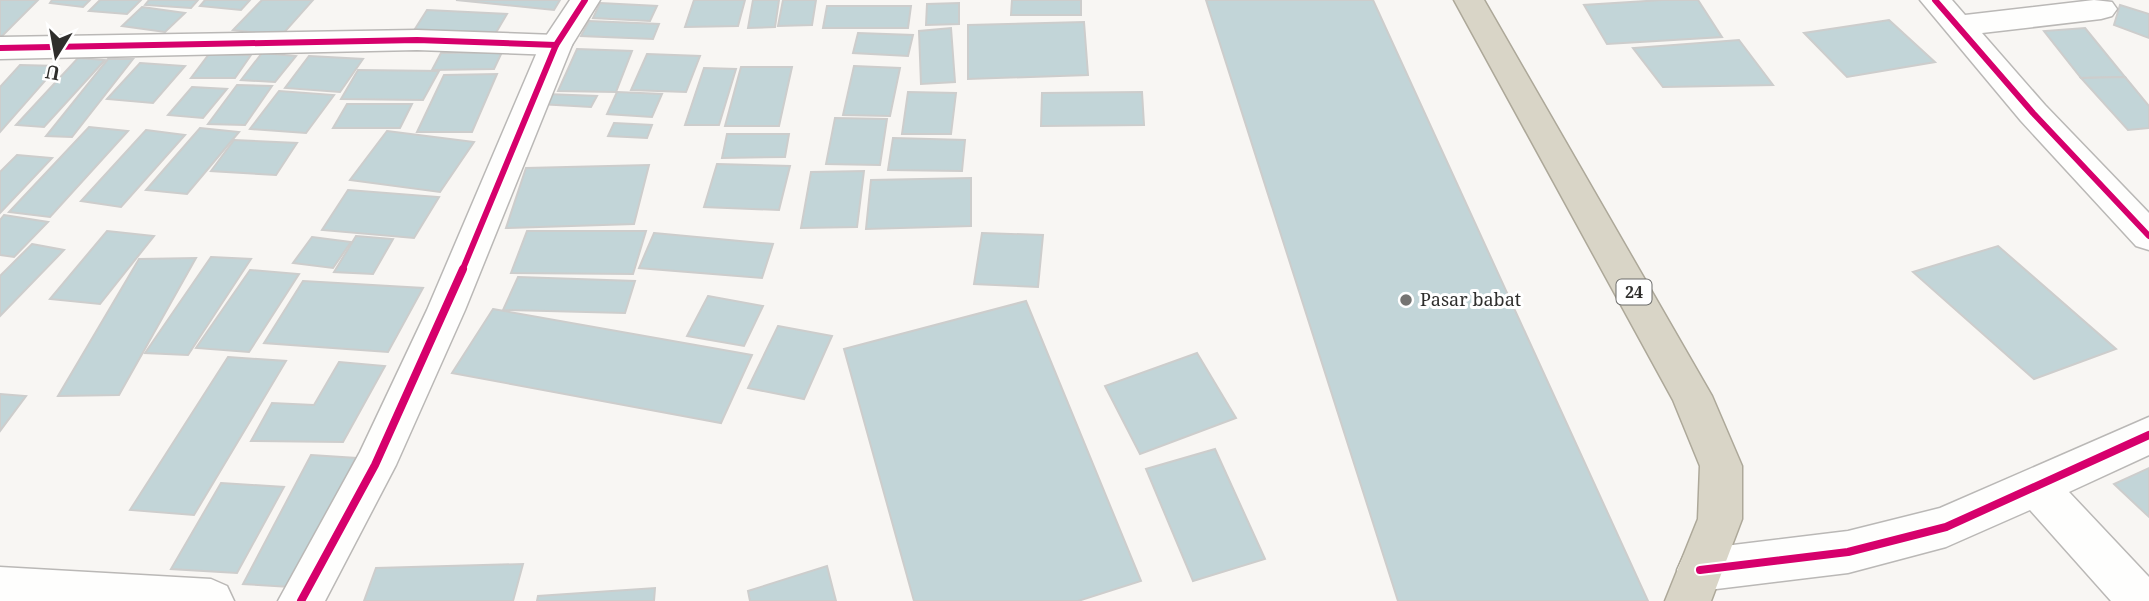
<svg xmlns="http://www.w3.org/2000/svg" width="2149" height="601" font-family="'Noto Serif',serif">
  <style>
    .building { fill: #c2d5d8; stroke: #cdcdcc; stroke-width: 2 }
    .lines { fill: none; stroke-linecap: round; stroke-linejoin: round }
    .street-casing { stroke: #bab8b6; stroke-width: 3 }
    .secondary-casing { stroke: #bab8b6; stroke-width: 3 }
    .highway-casing { stroke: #ada899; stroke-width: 3 }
    .street { fill: #fefefd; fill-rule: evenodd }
    .secondary { fill: #fefefd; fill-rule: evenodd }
    .highway { fill: #d9d5c7; fill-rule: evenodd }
    .cycleway-far1-casing { stroke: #fff; stroke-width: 10 }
    .cycleway-casing { stroke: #fff; stroke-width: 12 }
    .cycleway-far1 { stroke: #d6006c; stroke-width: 6 }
    .cycleway { stroke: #d6006c; stroke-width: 8 }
    .poi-dot { fill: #757472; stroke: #fff; stroke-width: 2.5 }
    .labels { text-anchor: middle; stroke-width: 6; stroke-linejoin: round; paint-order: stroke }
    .shield { fill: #fff; stroke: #6d6d6b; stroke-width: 2 }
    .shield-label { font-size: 16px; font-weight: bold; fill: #2f2e2c }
    .poi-label { font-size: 18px; fill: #2f2e2c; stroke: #fff; text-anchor: start }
  </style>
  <rect width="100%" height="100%" fill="#f8f6f3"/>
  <g class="building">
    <path d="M0 0H38L0 38Z"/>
    <path d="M52 0H90L83 7 50 3Z"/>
    <path d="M100 0H141L127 14 89 11Z"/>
    <path d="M149 0H198L191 8 145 5Z"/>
    <path d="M205 0H250L241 10 200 6Z"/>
    <path d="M262 0H313L281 36 233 30Z"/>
    <path d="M456 0H560L554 10Z"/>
    <path d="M694 0H745L738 26 685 27Z"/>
    <path d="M753 0H779L775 27 748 28Z"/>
    <path d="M783 0H816L812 25 778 26Z"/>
    <path d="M1012 0H1081V15H1011Z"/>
    <path d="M1206 0H1373L1648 601H1398Z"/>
    <path d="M1662 0H1698L1722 37 1607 44 1584 5Z"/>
    <path d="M600 3 657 6 650 21 593 18Z"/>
    <path d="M959 3V24L926 25 927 4Z"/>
    <path d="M2120 5 2149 14V38L2114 25Z"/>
    <path d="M827 6H911L908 28H823Z"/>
    <path d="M142 7 185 13 165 32 122 26Z"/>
    <path d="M427 10 507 14 494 36 413 32Z"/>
    <path d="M1889 20 1935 62 1847 77 1804 33Z"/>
    <path d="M589 21 659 24 653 39 581 36Z"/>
    <path d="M1084 22 1088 75 968 79V25Z"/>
    <path d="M951 28 955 82 921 84 919 31Z"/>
    <path d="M2085 28 2125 77 2081 78 2044 31Z"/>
    <path d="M858 33 913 35 908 56 853 53Z"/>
    <path d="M1739 40 1773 85 1663 87 1633 48Z"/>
    <path d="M577 49 632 51 616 92 558 91Z"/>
    <path d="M502 52 494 69 432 70 441 53Z"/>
    <path d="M262 53 296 56 275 82 241 80Z"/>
    <path d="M209 54 251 55 235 78H191Z"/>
    <path d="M647 54 700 56 686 92 631 90Z"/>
    <path d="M309 56 363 59 340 92 285 88Z"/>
    <path d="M78 58 105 60 44 127 16 125Z"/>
    <path d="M108 59H133L72 137 46 136Z"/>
    <path d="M140 63 185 66 153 103 107 99Z"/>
    <path d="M20 65 58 66 0 132V87Z"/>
    <path d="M854 66 900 68 890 116 843 115Z"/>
    <path d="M741 67H792L779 126H725Z"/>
    <path d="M704 68 736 69 719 125H685Z"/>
    <path d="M358 70 439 71 423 100 341 99Z"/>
    <path d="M497 74 472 132H417L444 75Z"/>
    <path d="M2125 77 2149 106V128L2128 130 2081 78Z"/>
    <path d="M237 85 272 86 245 125 208 124Z"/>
    <path d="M192 87 227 89 203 118 168 115Z"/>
    <path d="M279 91 334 95 306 133 250 129Z"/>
    <path d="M617 92 662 94 652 117 607 114Z"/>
    <path d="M908 92 956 93 951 134H902Z"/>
    <path d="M1142 92 1144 125 1041 126 1042 93Z"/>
    <path d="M546 94 597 96 591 107 540 104Z"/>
    <path d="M347 104H412L400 128H333Z"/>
    <path d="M835 118 887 119 880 165 826 164Z"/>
    <path d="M614 123 652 125 647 138 608 136Z"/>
    <path d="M89 127 128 131 50 217 9 212Z"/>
    <path d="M200 128 239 132 187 194 146 190Z"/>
    <path d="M146 130 185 135 121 207 81 201Z"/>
    <path d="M387 131 474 142 440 192 350 180Z"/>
    <path d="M727 134H789L785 157 722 158Z"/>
    <path d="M893 138 965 140 962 171 888 170Z"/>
    <path d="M234 140 297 143 276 175 211 171Z"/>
    <path d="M17 155 52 158 0 213V172Z"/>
    <path d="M717 164 790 166 779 210 704 207Z"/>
    <path d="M649 165 634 224 506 228 526 168Z"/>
    <path d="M864 171 857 227 801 228 811 172Z"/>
    <path d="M971 178V226L866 229 871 180Z"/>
    <path d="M348 190 439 197 414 238 322 230Z"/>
    <path d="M4 215 48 222 14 257 0 255V220Z"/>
    <path d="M107 231 154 236 100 304 50 299Z"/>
    <path d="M527 231H646L633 274 511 273Z"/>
    <path d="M654 233 773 244 762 278 639 268Z"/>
    <path d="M982 233 1043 235 1038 287 974 284Z"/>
    <path d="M356 236 393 239 373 274 334 272Z"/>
    <path d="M312 237 351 242 333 268 293 263Z"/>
    <path d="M32 244 64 250 0 316V276Z"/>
    <path d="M1998 246 2116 349 2034 379 1913 272Z"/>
    <path d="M211 257 251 259 188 355 145 353Z"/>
    <path d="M196 258 119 395 58 396 139 259Z"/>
    <path d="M250 270 299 274 249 352 196 348Z"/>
    <path d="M518 277 635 281 625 313 503 310Z"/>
    <path d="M303 281 423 288 388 352 264 343Z"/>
    <path d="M708 296 763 306 744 346 687 336Z"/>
    <path d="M1026 301 1141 581 1078 601H914L844 349Z"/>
    <path d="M493 309 752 355 721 423 452 373Z"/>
    <path d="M778 326 832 336 804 399 748 388Z"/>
    <path d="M1197 353 1236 418 1140 454 1105 386Z"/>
    <path d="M228 357 286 361 194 515 130 510Z"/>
    <path d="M339 362 385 366 343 442 251 441 272 403 314 405Z"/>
    <path d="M0 394 26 396 0 431Z"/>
    <path d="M1215 449 1265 559 1193 581 1146 469Z"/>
    <path d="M311 455 356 458 290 587 243 584Z"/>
    <path d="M2149 468V517L2114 484Z"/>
    <path d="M221 483 284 487 237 573 171 569Z"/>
    <path d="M523 564 513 601H364L376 568Z"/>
    <path d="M827 566 836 601H750L748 591Z"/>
    <path d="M655 588 654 601H537L538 596Z"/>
  </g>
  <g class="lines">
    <g class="street-casing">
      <g id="street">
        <path d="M1920 0H1952L1965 15 2094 0 2112 2 2117 9 2112 16 2101 19 1982 33 2045 105 2149 213V250L2136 246 2021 121Z"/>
        <path d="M417 30 556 35 567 38 572 45 567 52 556 55 417 50 0 59V37Z"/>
        <path d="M2149 417V455L2069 492 2149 577V601H2111L2030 510 1946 547 1848 573 1700 591 1684 585 1677 570 1684 555 1700 549 1848 531 1940 508Z"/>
      </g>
    </g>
    <g class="secondary-casing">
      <g id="secondary">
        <path d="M570 0H600L572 45 465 310 396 465 325 601H278L360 452 427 310 540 45Z"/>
        <path d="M0 567 211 579 227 586 234 601H0Z"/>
      </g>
    </g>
    <g class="highway-casing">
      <path id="highway" d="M1454 0H1484L1712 396 1742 466V519L1711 601H1665L1698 519 1700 466 1673 400Z"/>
    </g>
    <use href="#street" class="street"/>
    <use href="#secondary" class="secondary"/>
    <use href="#highway" class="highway"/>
    <g class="cycleway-far1-casing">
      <g id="cycleway-far1">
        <path d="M1935 0 2033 113 2149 236"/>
        <path d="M0 48 417 40 556 45"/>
        <path d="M462 271 556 45 585 0"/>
      </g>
    </g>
    <g class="cycleway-casing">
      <g id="cycleway">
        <path d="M1700 570 1848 552 1946 527 2149 435"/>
        <path d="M301 601 375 465 463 269"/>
      </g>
    </g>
    <use href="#cycleway-far1" class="cycleway-far1"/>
    <use href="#cycleway" class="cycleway"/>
  </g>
  <circle class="poi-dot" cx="1406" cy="300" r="7"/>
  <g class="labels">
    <rect class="shield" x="1616.5" y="279.5" width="35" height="25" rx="5"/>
    <g class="shield-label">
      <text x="1634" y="298">24</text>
    </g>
    <g class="poi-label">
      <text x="1420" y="306">Pasar babat</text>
    </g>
  </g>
  <g transform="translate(56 56) rotate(191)" stroke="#ffffff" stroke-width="5" paint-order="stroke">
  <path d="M0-5L12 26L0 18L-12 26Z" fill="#2f2e2c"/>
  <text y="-10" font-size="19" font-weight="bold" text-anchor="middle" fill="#2f2e2c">U</text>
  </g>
</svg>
